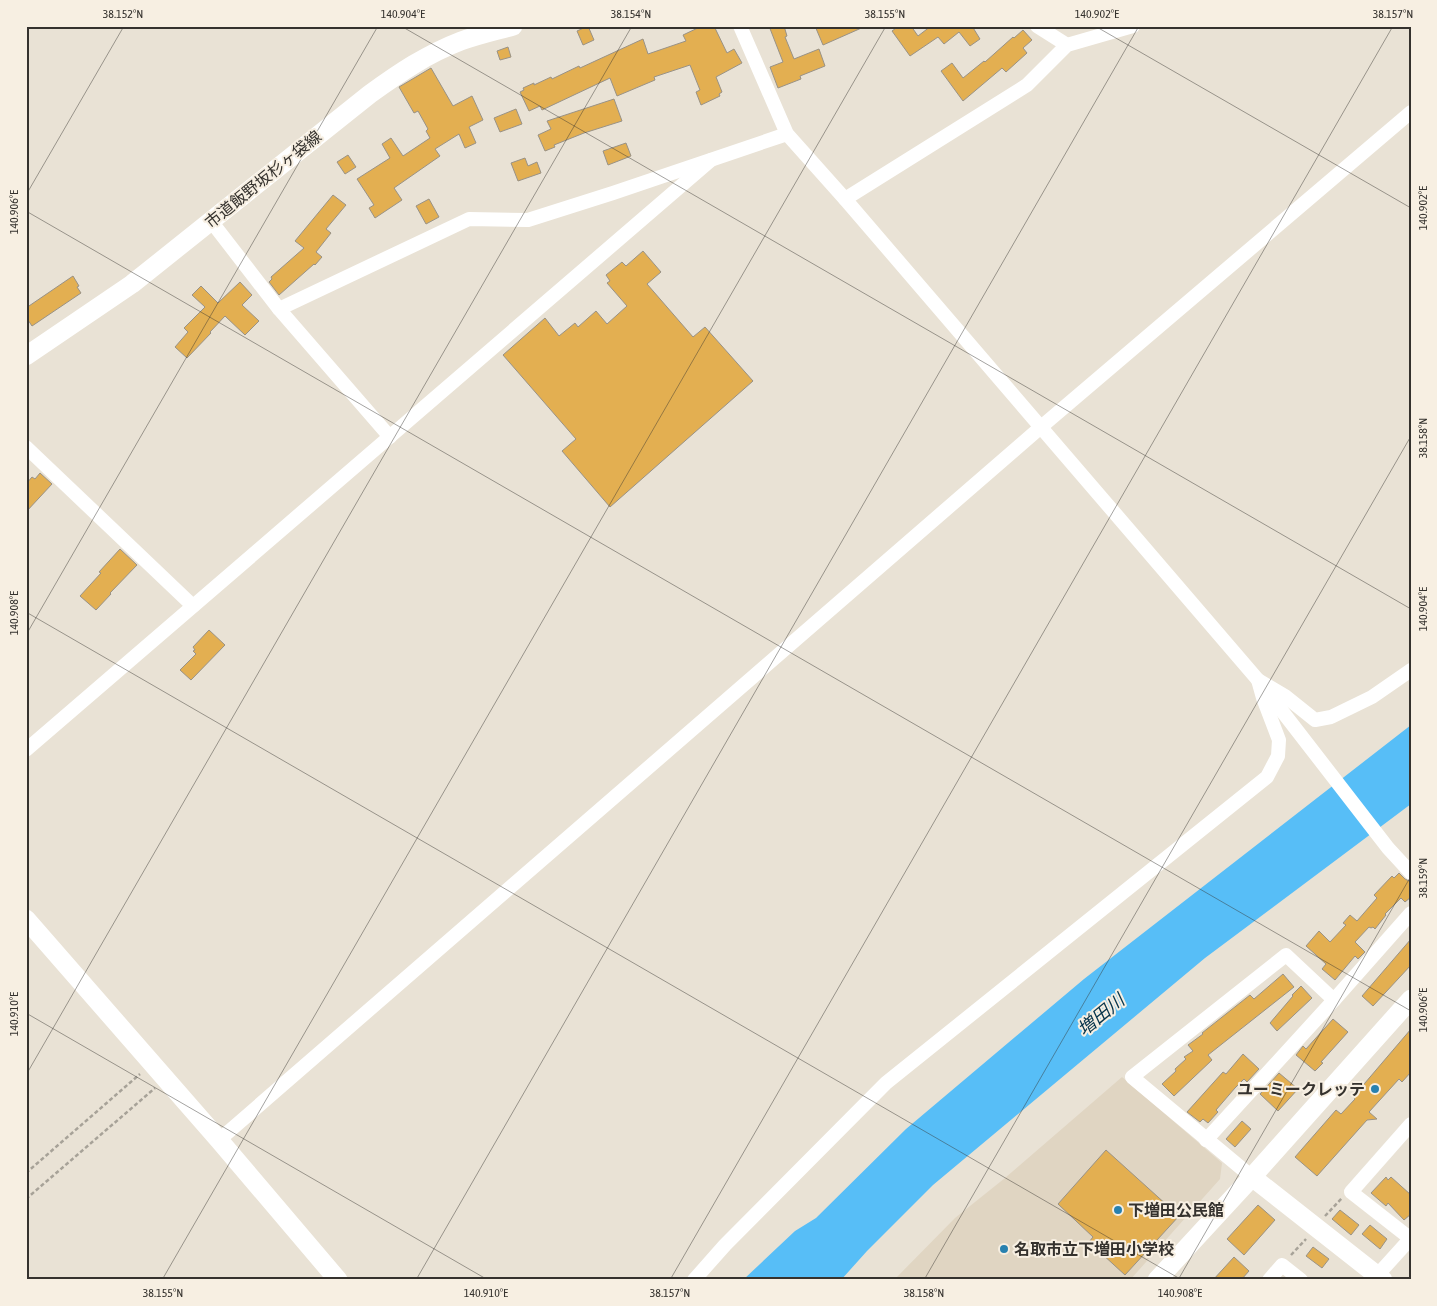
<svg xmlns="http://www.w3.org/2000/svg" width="1437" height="1306" font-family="'Asap Condensed','Noto Sans JP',sans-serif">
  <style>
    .built { fill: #e0d5c2 }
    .water { fill: #57bef7 }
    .building { fill: #e3af51; stroke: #999286 }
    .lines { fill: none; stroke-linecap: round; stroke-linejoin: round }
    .path { stroke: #a7a298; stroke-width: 2.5; stroke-dasharray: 4 2.5; stroke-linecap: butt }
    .street { stroke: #fff; stroke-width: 14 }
    .secondary { stroke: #fff; stroke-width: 19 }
    .ticks { fill: none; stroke: #35322e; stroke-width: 1; stroke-opacity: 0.45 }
    .poi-dot { fill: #2881af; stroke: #f7efe2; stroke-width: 2 }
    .labels { text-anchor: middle; stroke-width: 4; stroke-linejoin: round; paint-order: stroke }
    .street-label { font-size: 16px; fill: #35322e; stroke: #f7efe2 }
    .poi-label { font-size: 16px; font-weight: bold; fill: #35322e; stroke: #f7efe2; text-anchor: start }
    .water-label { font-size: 18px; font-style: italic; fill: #06344b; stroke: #f7efe2 }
    .neatline { fill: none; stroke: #35322e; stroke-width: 2 }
    .ticks-label { font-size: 12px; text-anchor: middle; fill: #35322e }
  </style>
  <rect width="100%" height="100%" fill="#e9e2d5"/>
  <path class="built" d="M1122 1077 1222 1163 1220 1179 1130 1280H894L955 1218 1005 1178Z"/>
  <path class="water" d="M1411 725V804L1205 958 933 1185 867 1251 841 1280H743L795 1231 816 1218 906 1129 1084 979Z"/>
  <g class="building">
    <path d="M588 26 594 40 583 45 577 31Z"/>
    <path d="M702 26H714L727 53 734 49 742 63 716 77 722 92 719 94 720 96 701 105 696 92 700 90 690 65 654 77 655 80 617 96 610 78 542 110 540 106 529 111 520 92 524 90 523 88 534 83V85L551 77 552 79 579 66 580 68 643 39 648 54 686 41 683 35Z"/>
    <path d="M769 26H784L787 36 785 37 794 59 819 49 825 66 800 76 801 79 778 88 770 67 783 62Z"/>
    <path d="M815 26H866L823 45Z"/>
    <path d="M899 26H911L918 36 931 26H972L980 39 970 46 959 32 944 44 938 37 910 56 892 31Z"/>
    <path d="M1023 30 1032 40 1023 48 1027 53 1006 72 1002 68 963 101 941 71 952 63 963 78 984 61 985 62 1013 37 1014 38Z"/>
    <path d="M508 47 511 57 500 60 497 51Z"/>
    <path d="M431 68 453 106 472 96 483 120 469 127 476 143 465 148 459 134 435 149 440 156 394 188 402 200 375 218 369 208 374 205 357 179 390 158 382 144 391 138 403 156 430 138 426 131 428 129 418 111 414 113 399 87Z"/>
    <path d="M614 99 622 121 584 133 554 145 555 147 545 151 538 135 551 129 547 121Z"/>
    <path d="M516 109 522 124 500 132 494 118Z"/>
    <path d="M626 143 631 156 608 165 603 151Z"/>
    <path d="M348 155 356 167 345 174 337 162Z"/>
    <path d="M525 158 528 166 537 162 541 173 518 181 511 163Z"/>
    <path d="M333 195 346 205 326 229 331 233 316 252 322 257 315 265 314 264 279 295 269 282 272 279 271 277 304 248 295 241Z"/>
    <path d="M429 199 439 217 426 224 416 206Z"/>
    <path d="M643 251 661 272 647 284 693 337 705 327 753 381 610 507 562 451 576 439 503 355 545 318 559 336 575 323 578 327 596 311 607 324 627 306 607 283 610 281 606 275 622 262 626 266Z"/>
    <path d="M73 276 79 286 77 287 81 293 32 326 26 317V308Z"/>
    <path d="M240 282 252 295 242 305 259 321 245 335 225 316 210 332 211 333 187 358 175 347 188 332 184 328 205 307 192 295 201 286 218 303Z"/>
    <path d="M40 473 52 484 26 512V484L32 477 35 479Z"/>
    <path d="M120 549 137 565 110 593 111 594 96 610 80 596 101 573 99 572Z"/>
    <path d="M209 630 225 645 191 680 180 670 196 654 193 651 195 650 193 647Z"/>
    <path d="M1399 873 1405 879 1411 882V897L1405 902 1401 898 1385 914 1386 915 1375 929 1373 927 1371 928 1369 927 1355 942 1365 952 1358 959 1355 956 1335 980 1322 969 1326 964 1306 946 1319 931 1330 942 1346 925 1343 923 1350 915 1357 921 1377 898 1374 895 1392 876 1394 878Z"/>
    <path d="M1411 939V965L1373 1006 1362 996Z"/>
    <path d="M1283 974 1294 987 1208 1055 1212 1060 1174 1096 1162 1084 1176 1071 1175 1069 1186 1059 1184 1057 1193 1051 1188 1045 1203 1034 1202 1033 1250 995 1254 999Z"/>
    <path d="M1301 986 1312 998 1277 1031 1270 1023 1293 996 1292 995Z"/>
    <path d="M1333 1019 1348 1032 1321 1062 1323 1063 1315 1071 1296 1055 1303 1046 1306 1049Z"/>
    <path d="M1411 1029V1072L1402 1082 1399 1079 1369 1112 1377 1119 1367 1120 1317 1176 1295 1157 1336 1110 1341 1114 1355 1099 1353 1097Z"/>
    <path d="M1243 1054 1259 1069 1247 1082 1244 1079 1235 1088 1216 1110 1218 1112 1208 1123 1203 1119 1200 1122 1187 1112 1223 1072 1226 1074Z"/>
    <path d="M1279 1073 1298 1089 1278 1111 1260 1094Z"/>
    <path d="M1242 1121 1251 1129 1235 1147 1226 1139Z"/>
    <path d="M1106 1150 1179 1216 1125 1275 1089 1242 1093 1237 1058 1204Z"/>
    <path d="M1386 1177 1388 1180 1391 1177 1411 1195V1214L1404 1220 1388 1203 1386 1206 1371 1193Z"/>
    <path d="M1258 1205 1275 1220 1244 1255 1227 1239Z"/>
    <path d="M1340 1210 1359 1225 1351 1235 1332 1219Z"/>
    <path d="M1370 1225 1387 1239 1380 1249 1362 1234Z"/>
    <path d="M1313 1247 1329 1259 1322 1268 1306 1256Z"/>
    <path d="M1234 1257 1249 1271 1241 1280H1213Z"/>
  </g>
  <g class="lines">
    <g class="path">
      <path d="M26 1173 140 1074"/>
      <path d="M26 1199 155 1088"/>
      <path d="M1325 1216 1342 1198"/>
      <path d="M1291 1255 1306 1239"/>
    </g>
    <g class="street">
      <path d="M740 26 787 134 845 199 1258 680 1388 848 1411 873"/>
      <path d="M1037 26 1067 45"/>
      <path d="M845 199 1027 85 1067 45 1133 26"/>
      <path d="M211 221 279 309 390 437"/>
      <path d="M279 309 469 219 528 220 613 193 787 134"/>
      <path d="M26 447 193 606"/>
      <path d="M26 750 711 160"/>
      <path d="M1411 1124 1351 1192 1411 1239"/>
      <path d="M219 1140 1041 427 1411 112"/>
      <path d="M1206 1140 1334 1000"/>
      <path d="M1252 1177 1132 1077 1286 955 1334 1000 1411 913"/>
      <path d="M694 1280 725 1245 886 1083 1267 777 1278 756 1279 740 1263 698 1258 680 1285 696 1315 720 1331 717 1372 697 1411 670"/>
      <path d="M1269 1280 1282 1265 1301 1280"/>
      <path d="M1373 1280 1411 1238"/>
    </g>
    <g class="secondary">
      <path d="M26 356 132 284 370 94C399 73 427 54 461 41 477 35 495 31 513 26"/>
      <path d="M26 919 219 1140 338 1280"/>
      <path d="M1252 1177 1383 1280"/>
      <path d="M1157 1280 1252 1177 1411 999"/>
    </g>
  </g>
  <path class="ticks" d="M401 26 1411 609M1095 26 1411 208M26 195 124 26M26 211 1411 1011M26 612 1182 1280M26 635 378 26M26 1013 488 1280M26 1075 632 26M162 1280 886 26M416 1280 1139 26M670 1280 1393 26M924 1280 1411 436M1178 1280 1411 876"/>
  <g class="poi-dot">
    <circle cx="1375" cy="1089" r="5"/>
    <circle cx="1118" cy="1210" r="5"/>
    <circle cx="1004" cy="1249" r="5"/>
  </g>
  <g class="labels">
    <g class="street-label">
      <text transform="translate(263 179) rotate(-39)" y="6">市道飯野坂杉ヶ袋線</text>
    </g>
    <g class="poi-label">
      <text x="1365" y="1095" text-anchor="end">ユーミークレッテ</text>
      <text x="1128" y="1216">下増田公民館</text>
      <text x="1014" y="1255">名取市立下増田小学校</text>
    </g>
    <g class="water-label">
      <text transform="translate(1101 1015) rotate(-39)" y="6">増田川</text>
    </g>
  </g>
  <rect width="1437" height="1306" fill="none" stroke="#f7efe2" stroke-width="55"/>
  <rect x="28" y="28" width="1382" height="1250" class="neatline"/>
  <g class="ticks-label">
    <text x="123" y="18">38.152°N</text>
    <text x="403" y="18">140.904°E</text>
    <text x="631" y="18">38.154°N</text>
    <text x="885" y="18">38.155°N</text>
    <text x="1097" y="18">140.902°E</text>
    <text x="1393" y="18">38.157°N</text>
    <text transform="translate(1423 208) rotate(-90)" y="4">140.902°E</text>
    <text transform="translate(14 212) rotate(-90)" y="4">140.906°E</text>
    <text transform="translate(1423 438) rotate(-90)" y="4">38.158°N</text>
    <text transform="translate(1423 609) rotate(-90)" y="4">140.904°E</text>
    <text transform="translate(14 613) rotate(-90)" y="4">140.908°E</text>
    <text transform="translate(1423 878) rotate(-90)" y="4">38.159°N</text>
    <text transform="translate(1423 1010) rotate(-90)" y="4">140.906°E</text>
    <text transform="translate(14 1014) rotate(-90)" y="4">140.910°E</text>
    <text x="163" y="1297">38.155°N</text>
    <text x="486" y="1297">140.910°E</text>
    <text x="670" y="1297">38.157°N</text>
    <text x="924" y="1297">38.158°N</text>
    <text x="1180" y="1297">140.908°E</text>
  </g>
</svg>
